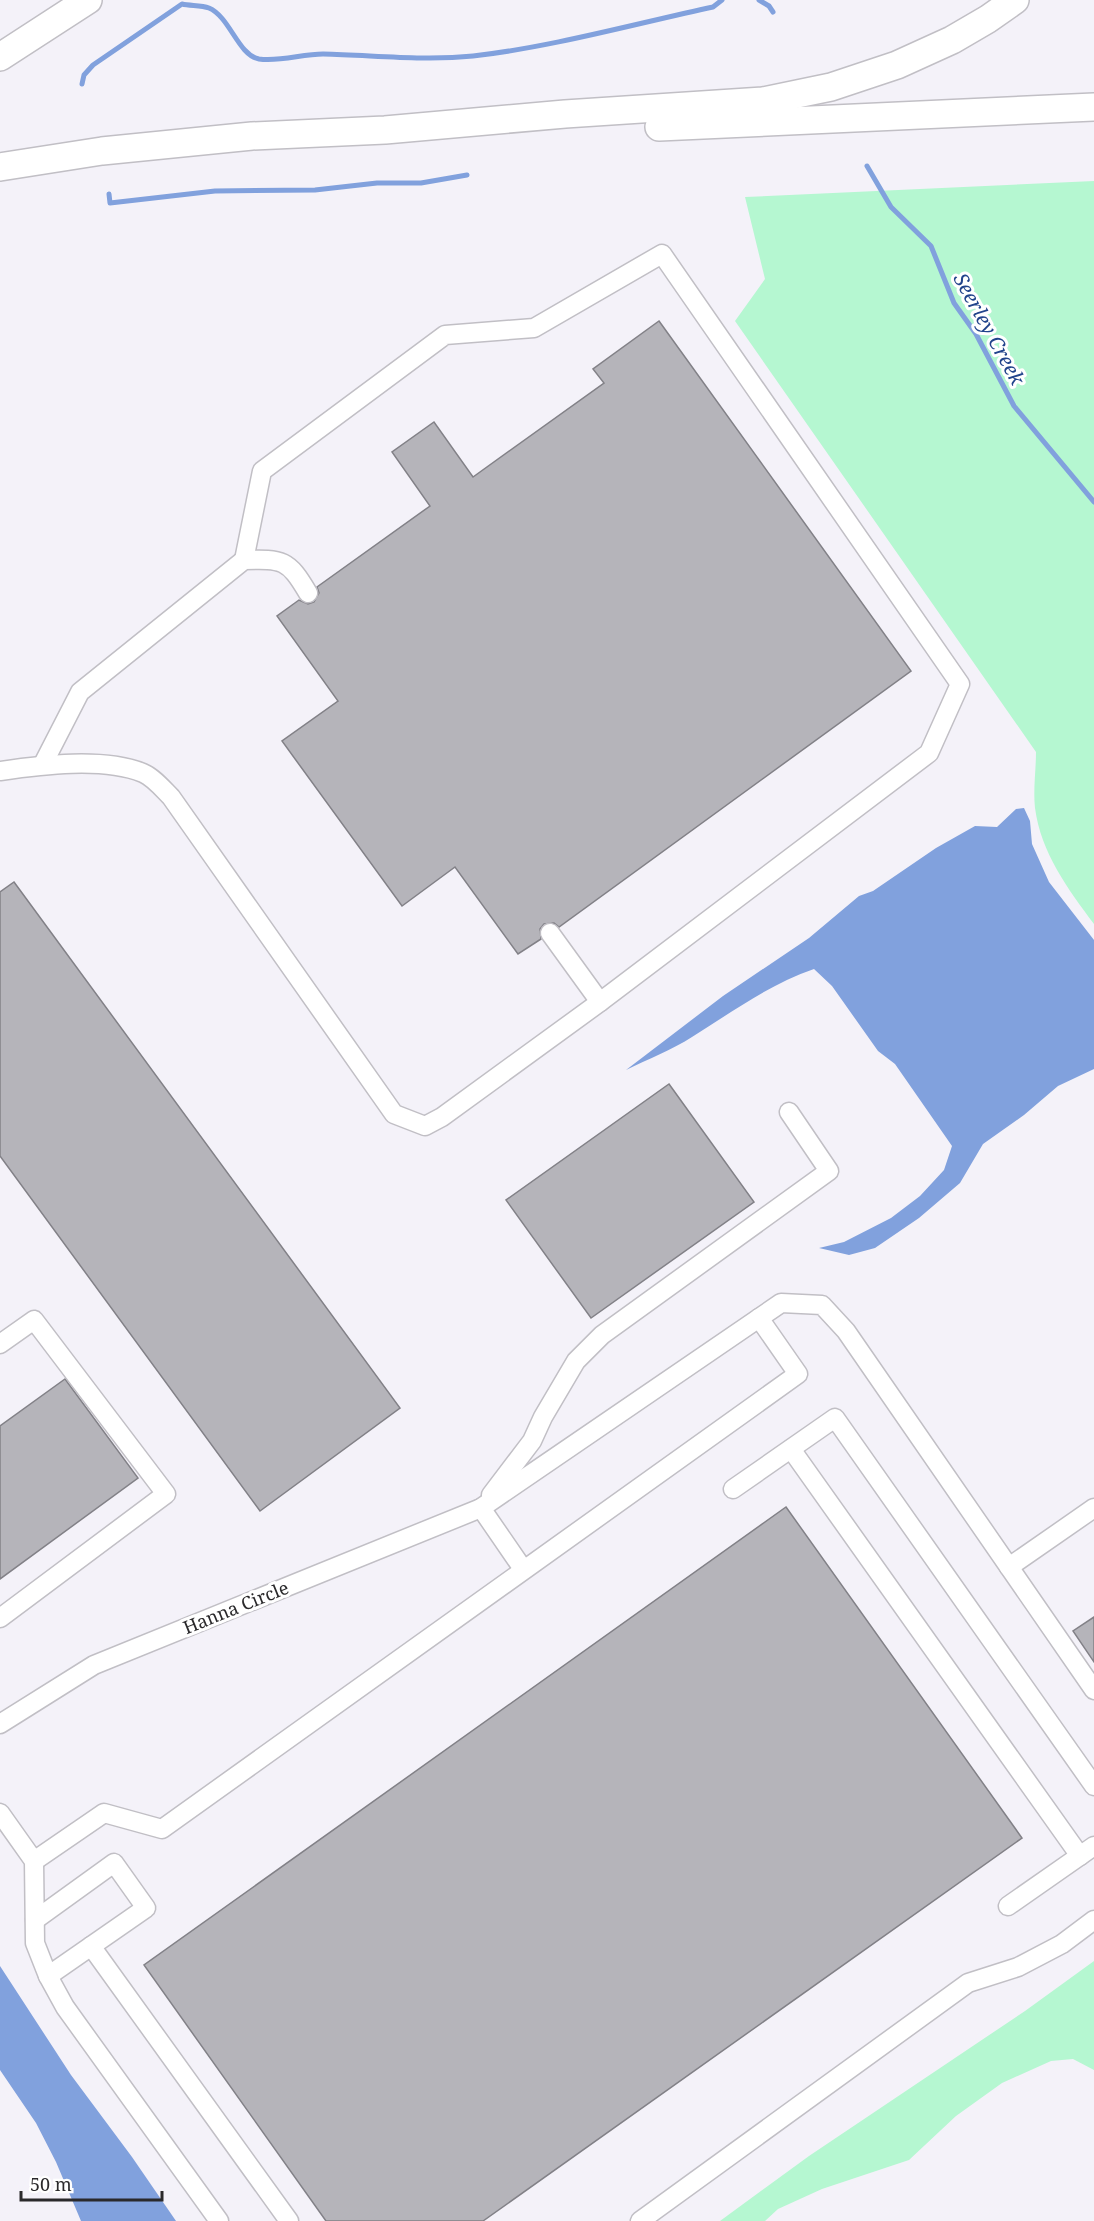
<svg xmlns="http://www.w3.org/2000/svg" width="1094" height="2221" font-family="'Noto Serif',serif">
  <style>
    .green { fill: #b5f7d1 }
    .water { fill: #81a1dd }
    .lines { fill: none; stroke-linecap: round; stroke-linejoin: round }
    .stream { stroke: #81a1dd; stroke-width: 5 }
    .building { fill: #b5b4ba; stroke: #828187; stroke-width: 1.5 }
    .minor-casing { stroke: #c1bfc5; stroke-width: 21 }
    .highway-casing { stroke: #c1bfc5; stroke-width: 30 }
    .minor { stroke: #fff; stroke-width: 18 }
    .highway { stroke: #fff; stroke-width: 27 }
    .labels { text-anchor: middle; stroke-width: 6; stroke-linejoin: round; paint-order: stroke }
    .street-label { font-size: 18px; fill: #2a292b; stroke: #fff }
    .water-label { font-size: 20px; font-style: italic; fill: #21448b; stroke: #fff }
  </style>
  <rect width="100%" height="100%" fill="#f4f2f9"/>
  <g class="green">
    <path d="M1094 181V924C1068 889 1041 853 1035 808 1033 790 1036 770 1036 752L735 321 765 279 745 197Z"/>
    <path d="M1094 1961V2070L1073 2059 1051 2061 1002 2083 956 2116 909 2160 822 2189 778 2209 765 2221H720L809 2156 1025 2011Z"/>
  </g>
  <g class="water">
    <path d="M1024 808 1030 821 1032 844 1049 882 1094 940V1069L1058 1086 1024 1115 983 1144 960 1183 919 1218 875 1248 849 1255 819 1248 844 1242 891 1218 920 1196 944 1170 952 1146 895 1064 878 1051 832 986 814 969C770 984 732 1012 692 1037 672 1050 648 1059 626 1070L723 996 809 938 859 896 873 891 936 848 975 826 997 827 1016 809Z"/>
    <path d="M0 1966 71 2075 132 2157 176 2221H81L56 2162 36 2123 0 2070Z"/>
  </g>
  <g class="lines">
    <g class="stream">
      <path d="M759 0 769 6 773 12"/>
      <path d="M82 84 84 75 93 65 182 4C190 6 201 5 209 8 230 17 238 55 259 59 280 62 302 54 323 54 373 55 423 61 473 56 552 47 634 24 713 7L722 0"/>
      <path d="M867 166 891 207 931 246 954 303 976 334 1014 406 1094 502"/>
      <path d="M109 194 110 203 215 191 315 190 377 183H421L467 175"/>
    </g>
  </g>
  <g class="building">
    <path d="M659 321 911 671 559 927 554 923 544 924 540 929 541 939 518 954 455 867 402 906 282 741 338 701 277 616 299 600 308 604 314 602 319 593 317 587 430 506 392 452 434 422 473 477 604 383 593 369Z"/>
    <path d="M14 882 400 1408 260 1511 0 1156V892Z"/>
    <path d="M669 1084 754 1202 591 1318 506 1200Z"/>
    <path d="M65 1379 138 1478 0 1579V1426Z"/>
    <path d="M786 1507 1022 1838 483 2221H326L144 1965Z"/>
    <path d="M1094 1617V1662L1073 1631Z"/>
  </g>
  <g class="lines">
    <g class="minor-casing">
      <g id="minor">
        <path d="M43 764 80 692 244 560C283 559 288 559 308 593"/>
        <path d="M0 771C41 765 103 757 143 773 153 777 163 789 171 797L394 1114 425 1126 442 1117 600 1002 929 753 960 684 662 254 534 328 445 335 262 471 244 560"/>
        <path d="M550 933 600 1002"/>
        <path d="M0 1344 34 1320 166 1494 0 1618"/>
        <path d="M791 1449 1080 1856"/>
        <path d="M733 1489 835 1418 1094 1786"/>
        <path d="M491 1495 532 1441 543 1417 576 1361 602 1335 829 1171 789 1112"/>
        <path d="M481 1508 523 1569"/>
        <path d="M1009 1567 1094 1508"/>
        <path d="M0 1724 94 1665 481 1508 781 1303 822 1305 846 1331 1094 1690"/>
        <path d="M0 1813 34 1861 35 1943 48 1976 65 2007 219 2221"/>
        <path d="M34 1861 104 1813 162 1829 798 1374 759 1318"/>
        <path d="M1008 1906 1094 1846"/>
        <path d="M35 1920 114 1863 146 1908 48 1976"/>
        <path d="M91 1946 289 2221"/>
        <path d="M640 2221 968 1983 1018 1967 1062 1944 1094 1920"/>
      </g>
    </g>
    <g class="highway-casing">
      <g id="highway">
        <path d="M0 57 88 0"/>
        <path d="M659 127 1094 107"/>
        <path d="M0 167 102 151 252 136 385 130 565 114 763 101 831 87 897 65 952 40 988 19 1015 0"/>
      </g>
    </g>
    <use href="#minor" class="minor"/>
    <use href="#highway" class="highway"/>
  </g>
  <g class="labels">
    <g class="street-label">
      <text transform="translate(236 1608) rotate(-22)" y="6">Hanna Circle</text>
    </g>
    <g class="water-label">
      <text transform="translate(989 329) rotate(61)" y="7">Seerley Creek</text>
    </g>
  </g>
  <path d="M21 2191v9h141v-9" fill="none" stroke="#2a292b" stroke-width="3"/>
  <text x="30" y="2191" font-size="18" fill="#2a292b" stroke="#ffffff" stroke-width="4.5" paint-order="stroke">50 m</text>
</svg>
